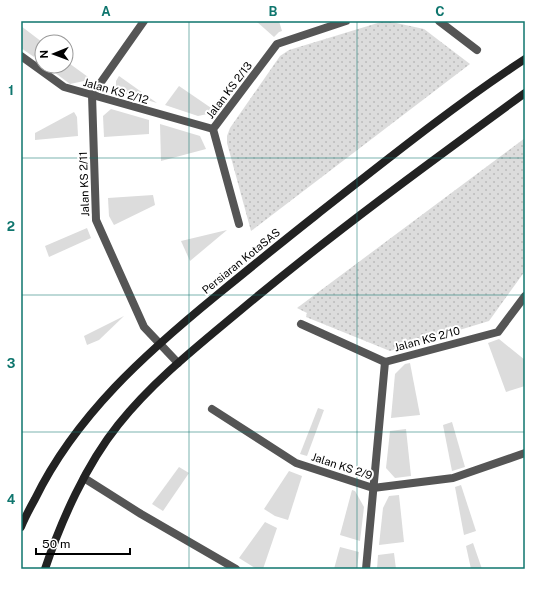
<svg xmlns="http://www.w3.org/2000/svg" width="546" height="590" font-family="'Public Sans',sans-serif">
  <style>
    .grass { fill: url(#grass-dots) }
    .garden { fill: #dcdcdc }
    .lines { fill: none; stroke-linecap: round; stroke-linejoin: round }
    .minor { stroke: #555; stroke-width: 8 }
    .secondary { stroke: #222; stroke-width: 8 }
    .grid { fill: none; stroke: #0f766e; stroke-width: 1; stroke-opacity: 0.55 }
    .labels { text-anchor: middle; stroke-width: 4; stroke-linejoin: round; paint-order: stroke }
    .street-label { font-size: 11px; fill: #000; stroke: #fff }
    .neatline { fill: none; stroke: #0f766e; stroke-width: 1.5 }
    .grid-label { font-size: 13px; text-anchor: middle; font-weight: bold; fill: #0f766e }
  </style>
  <defs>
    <pattern id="grass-dots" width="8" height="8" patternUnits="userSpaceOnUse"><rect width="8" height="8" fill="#dcdcdc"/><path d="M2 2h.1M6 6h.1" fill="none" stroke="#bbb" stroke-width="1.8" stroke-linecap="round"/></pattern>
  </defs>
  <rect width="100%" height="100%" fill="#fff"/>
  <g class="grass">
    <path d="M387 21 424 29 470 64 251 231 227 143V136L230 128 280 56 289 50 381 22Z"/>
    <path d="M525 138V271L489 321 390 351 306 317 307 313 297 308Z"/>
  </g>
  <g class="garden">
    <path d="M256 21H279L282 31 279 32 274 37Z"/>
    <path d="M21 26 42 42V45L34 57 21 48Z"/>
    <path d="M66 61 88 77 84 81 70 84 46 66H66Z"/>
    <path d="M119 76 157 103 116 91V81Z"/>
    <path d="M179 86 217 112 198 116 165 105Z"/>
    <path d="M111 109 149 120V134L104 137 103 116Z"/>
    <path d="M74 112 77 117 78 136 35 140V133Z"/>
    <path d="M160 124 200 136 206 149 161 161Z"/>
    <path d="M153 195 155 205 114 225 109 216 108 198Z"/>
    <path d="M87 228 91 238 49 257 45 246Z"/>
    <path d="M227 230 190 261 181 241Z"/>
    <path d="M124 316 99 340 87 345 84 336Z"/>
    <path d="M499 339 525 360V386L506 392 488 343Z"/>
    <path d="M410 363 420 415 391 418 395 374 405 364Z"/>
    <path d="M318 408 324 410 307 456 300 454Z"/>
    <path d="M452 422 465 467 452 471 443 425Z"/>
    <path d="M406 429 411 476 395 478 386 468 390 431Z"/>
    <path d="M179 467 189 473 163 511 152 504Z"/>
    <path d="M289 471 302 476 288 520 275 516 264 509Z"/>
    <path d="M461 485 476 531 464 535 455 487Z"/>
    <path d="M352 490 355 491 364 507 360 541 340 535Z"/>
    <path d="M399 495 404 542 379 545 383 508 389 496Z"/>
    <path d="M265 522 277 528 263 569 255 568 239 558Z"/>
    <path d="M473 543 482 569H471L466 546Z"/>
    <path d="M340 547 359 552 357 569H334Z"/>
    <path d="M394 553 396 569H377L378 555Z"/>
  </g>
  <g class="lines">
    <g class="minor">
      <path d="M144 21 92 95 96 220 144 327 178 363"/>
      <path d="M439 21 477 50"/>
      <path d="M21 56 64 87 213 129"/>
      <path d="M239 224 213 129 277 44 346 21"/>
      <path d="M301 324 385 362 498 332 525 296"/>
      <path d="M212 409 296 463 373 488 453 478 525 453"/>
      <path d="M84 478 141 514 236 569"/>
      <path d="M366 569 385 362"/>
    </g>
    <g class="secondary">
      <path d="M21 527C25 517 30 508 35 499 76 415 146 353 217 295 250 268 282 242 315 216 384 162 452 107 525 59"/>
      <path d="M45 569C61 521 86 465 118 425 154 380 199 345 242 309 333 233 429 163 525 93"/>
    </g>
  </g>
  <path class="grid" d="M189 21V569M357 21V569M21 158H525M21 295H525M21 432H525"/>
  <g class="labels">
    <g class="street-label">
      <text transform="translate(229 90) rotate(-53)" y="4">Jalan KS 2/13</text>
      <text transform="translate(116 91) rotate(16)" y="4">Jalan KS 2/12</text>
      <text transform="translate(84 184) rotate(-92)" y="4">Jalan KS 2/11</text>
      <text transform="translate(241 261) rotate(-39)" y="4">Persiaran KotaSAS</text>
      <text transform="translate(427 339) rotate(-15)" y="4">Jalan KS 2/10</text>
      <text transform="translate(342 466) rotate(18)" y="4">Jalan KS 2/9</text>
    </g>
  </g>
  <rect width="546" height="590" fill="none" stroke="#ffffff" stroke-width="44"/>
  <g transform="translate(54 54) rotate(269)"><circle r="19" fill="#ffffff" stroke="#999999"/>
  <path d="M0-3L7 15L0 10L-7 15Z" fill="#000000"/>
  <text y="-6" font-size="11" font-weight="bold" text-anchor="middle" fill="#000000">N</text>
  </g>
  <path d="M36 548v6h94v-6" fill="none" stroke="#000000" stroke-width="2"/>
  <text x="42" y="548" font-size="12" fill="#000000" stroke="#ffffff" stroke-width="3" paint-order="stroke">50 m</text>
  <rect x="22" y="22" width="502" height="546" class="neatline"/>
  <g class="grid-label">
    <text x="106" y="16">A</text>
    <text x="273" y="16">B</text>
    <text x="440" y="16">C</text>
    <text x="11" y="95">1</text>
    <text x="11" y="231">2</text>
    <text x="11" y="368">3</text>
    <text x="11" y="504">4</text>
  </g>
</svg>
